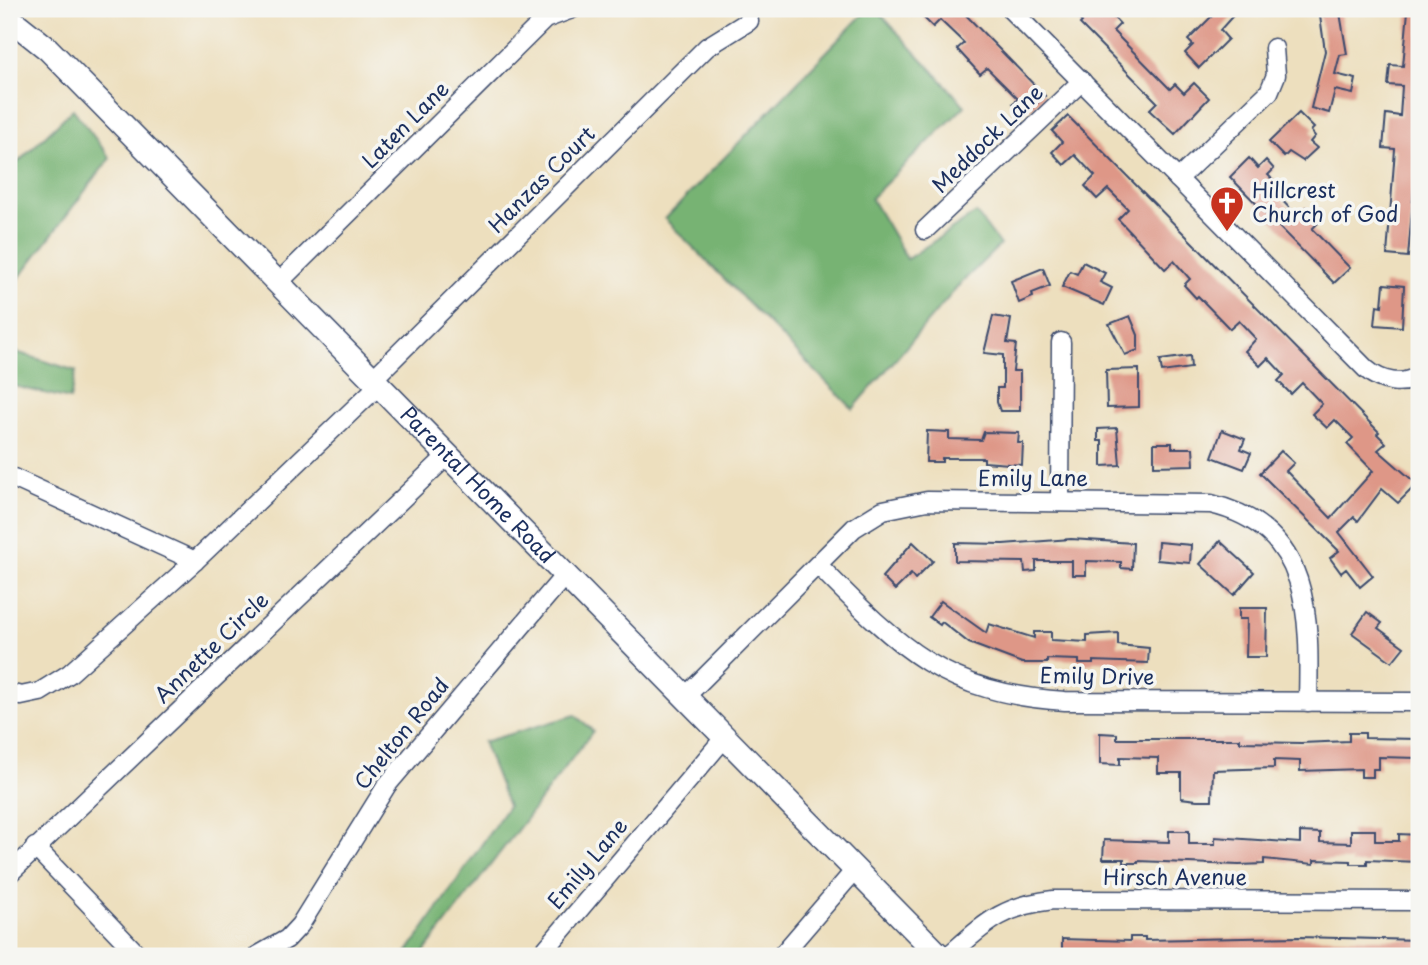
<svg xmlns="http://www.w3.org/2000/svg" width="1428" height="965" font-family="'Playpen Sans',sans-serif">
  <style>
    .forest { fill: #77b373; stroke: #497168; stroke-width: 2 }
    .building { fill: #de9787 }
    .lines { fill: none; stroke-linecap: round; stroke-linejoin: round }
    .minor-casing { stroke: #3a496c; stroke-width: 21 }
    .tertiary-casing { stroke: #3a496c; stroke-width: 26 }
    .minor { stroke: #fff; stroke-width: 18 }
    .tertiary { stroke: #fff; stroke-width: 23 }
    .labels { text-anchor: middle; stroke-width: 7; stroke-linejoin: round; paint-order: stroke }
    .street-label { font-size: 21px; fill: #1b2f5e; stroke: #f6f6f2 }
    .poi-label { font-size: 21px; fill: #1b2f5e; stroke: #f6f6f2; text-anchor: start }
  </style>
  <rect width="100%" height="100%" fill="#f6f6f2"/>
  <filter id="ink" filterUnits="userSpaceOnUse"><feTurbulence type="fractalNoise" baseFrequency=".0143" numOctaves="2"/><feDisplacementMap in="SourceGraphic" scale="14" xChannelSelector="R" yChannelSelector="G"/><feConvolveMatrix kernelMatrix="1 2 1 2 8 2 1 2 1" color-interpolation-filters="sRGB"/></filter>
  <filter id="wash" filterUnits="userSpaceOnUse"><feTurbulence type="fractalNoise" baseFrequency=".00686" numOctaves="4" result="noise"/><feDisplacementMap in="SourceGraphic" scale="28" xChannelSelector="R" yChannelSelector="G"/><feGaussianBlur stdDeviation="1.57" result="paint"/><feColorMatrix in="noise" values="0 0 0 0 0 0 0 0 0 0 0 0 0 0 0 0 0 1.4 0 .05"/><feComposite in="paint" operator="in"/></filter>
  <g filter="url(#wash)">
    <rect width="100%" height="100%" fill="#eddfbe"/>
    <g class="forest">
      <path d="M868 9H876L965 106 871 198 907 259 976 213 1000 245 961 283 853 409 665 219Z"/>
      <path d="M73 109 110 158 9 291V171Z"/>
      <path d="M9 327 16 352 76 371 70 399 9 385Z"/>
      <path d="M575 715 593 731 421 956H405L508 806 483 742Z"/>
    </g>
    <g id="blocks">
      <g class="building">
        <path d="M928 9H960L1045 96 1029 110 1026 106 1021 111 1013 103 1018 99 987 68 980 74 957 49 964 43 940 20 933 27 924 18 931 11Z"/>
        <path d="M1069 9H1106L1120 24 1113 31 1170 89 1175 84 1184 93 1194 83 1209 98 1175 134 1149 110 1157 102 1080 24 1082 22Z"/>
        <path d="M1219 9H1239L1220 30 1228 39 1199 68 1185 53 1193 45 1188 40Z"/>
        <path d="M1408 11 1419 12V128L1408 257 1387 255 1395 149 1383 148 1386 114 1400 116 1402 86 1388 85 1390 65 1403 66Z"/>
        <path d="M1340 13 1347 54 1340 55 1335 74 1356 79 1353 94 1335 90 1329 113 1311 108 1325 51 1320 16Z"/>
        <path d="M1299 113 1314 128 1311 131 1315 136 1310 142 1317 148 1303 161 1289 152 1284 157 1269 142Z"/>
        <path d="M1068 116 1379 432 1377 434 1386 443 1378 450 1417 484 1398 503 1382 489 1358 521 1354 517 1339 532 1373 576 1360 587 1346 569 1341 573 1330 558 1339 551 1260 473 1281 451 1294 463 1286 471 1331 518 1373 471 1347 444 1353 438 1335 420 1327 428 1312 414 1322 404 1302 383 1291 394 1278 381 1284 375 1268 358 1260 366 1245 351 1256 339 1239 321 1230 329 1198 296 1196 298 1184 285 1190 279 1174 261 1165 269 1118 219 1128 209 1108 189 1097 199 1085 186 1095 176 1075 155 1064 165 1052 152 1062 142 1052 131Z"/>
        <path d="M1249 158 1258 168 1266 160 1274 169 1268 175 1281 188 1276 194 1297 216 1306 207 1320 221 1312 229 1350 268 1334 283 1230 177Z"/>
        <path d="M1083 262 1105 273 1100 282 1112 288 1104 305 1062 287 1070 271 1077 274Z"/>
        <path d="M1043 268 1050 286 1032 293 1033 297 1019 303 1011 281Z"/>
        <path d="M1384 284 1404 286 1402 327 1375 325 1377 305 1382 306Z"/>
        <path d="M993 316 1011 319 1007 343 1016 344 1013 371H1020V411H1000L997 402V388H1003V355L984 353Z"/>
        <path d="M1130 316 1138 335V350L1125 355 1109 324Z"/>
        <path d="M1190 356 1191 368 1162 372 1160 360Z"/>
        <path d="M1139 369V407L1107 408 1106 370Z"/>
        <path d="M1117 428 1120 465 1102 466V441H1098V429Z"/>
        <path d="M1222 430 1245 439 1241 449 1251 453 1244 469 1212 457Z"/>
        <path d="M927 431 949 432V439L981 440 984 432 1019 433 1018 443H1023L1022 465 984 462V458H942V462H926Z"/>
        <path d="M1154 443H1172V448H1193L1194 465 1154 466Z"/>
        <path d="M1071 539 1133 543 1132 569 1121 568V562L1086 561V575H1072V561H1036V571L1025 572 1024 562 955 561V543L1003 544Z"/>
        <path d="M1220 541 1254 572 1234 595 1200 564Z"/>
        <path d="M913 542 933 561 915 579 911 574 895 590 882 577Z"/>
        <path d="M1158 542 1191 545 1190 563 1157 560Z"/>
        <path d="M941 601 986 633 989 624 1034 638V632H1051V640L1087 642V635L1118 633V645L1149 648 1148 663 1093 661V664H1079V660L1047 659V663H1022L969 643 942 622 940 625 929 617Z"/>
        <path d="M1239 608H1267L1266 657H1246L1247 619H1239Z"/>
        <path d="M1367 612 1382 623 1378 628 1404 647 1392 662 1352 633Z"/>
        <path d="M1100 733 1117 734V739H1240V742L1301 743 1349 741V733H1365V738L1419 739V758L1379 757V769H1373V777H1361V769L1300 771V761L1274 760V768L1213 770 1212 800H1197L1181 798V773H1158V758L1120 757V765L1100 764Z"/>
        <path d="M1351 830H1375V841H1399V834L1419 835V862L1367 860V864H1351V861L1314 860V864L1264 859V864L1239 865 1138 861V863H1124V859H1103L1104 840 1169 842V831H1189V844H1215V837L1300 843V832L1320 833V842L1351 843Z"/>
        <path d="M1130 937H1145V940L1299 937 1419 940V956H1062V939L1130 941Z"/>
      </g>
    </g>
  </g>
  <g filter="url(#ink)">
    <use href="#blocks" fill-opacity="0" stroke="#3a496c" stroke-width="2"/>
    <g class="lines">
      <g class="minor-casing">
        <g id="minor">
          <path d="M1010 9 1366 369C1381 382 1403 387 1419 375"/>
          <path d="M1178 179 1269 92 1276 75 1274 48"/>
          <path d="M925 230 1082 81"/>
          <path d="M278 283 545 19 572 9"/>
          <path d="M373 379 707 47 749 21"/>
          <path d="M9 476 195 561"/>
          <path d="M1060 502 1061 342"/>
          <path d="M818 565C900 648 943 693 1065 701L1419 702"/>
          <path d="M9 693 21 696 40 692 69 674 195 561 379 385"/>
          <path d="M685 697 854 528 883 510 927 501 1211 504C1312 528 1310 617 1308 702"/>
          <path d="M35 847 139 956"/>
          <path d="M9 874 448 455"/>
          <path d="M257 956 287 939 300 925 387 785 565 575"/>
          <path d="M540 956 725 737"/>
          <path d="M781 956 855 870"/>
          <path d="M948 956C985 924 1001 906 1053 900L1419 901"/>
        </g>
      </g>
      <g class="tertiary-casing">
        <g id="tertiary">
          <path id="s1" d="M9 18 48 49 940 956"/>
        </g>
      </g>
      <use href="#minor" class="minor"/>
      <use href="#tertiary" class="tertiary"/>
    </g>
  </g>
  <defs>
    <g id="church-pin" transform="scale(1.75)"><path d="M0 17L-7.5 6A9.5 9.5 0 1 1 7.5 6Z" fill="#c8321e" stroke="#f6f6f2"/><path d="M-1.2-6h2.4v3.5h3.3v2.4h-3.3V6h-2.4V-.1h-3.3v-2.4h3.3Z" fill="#fff"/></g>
  </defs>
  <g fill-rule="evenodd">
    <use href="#church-pin" x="1227" y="203"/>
  </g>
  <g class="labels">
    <g class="street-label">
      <text transform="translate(406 125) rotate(-45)" y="7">Laten Lane</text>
      <text transform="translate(988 139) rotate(-44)" y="7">Meddock Lane</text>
      <text transform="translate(542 180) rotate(-45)" y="7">Hanzas Court</text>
      <text x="1033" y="486">Emily Lane</text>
      <text dy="7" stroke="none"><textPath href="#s1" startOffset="662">Parental Home Road</textPath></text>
      <text transform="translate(212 648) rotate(-44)" y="7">Annette Circle</text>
      <text transform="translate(1097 677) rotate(1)" y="7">Emily Drive</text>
      <text transform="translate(402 734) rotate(-51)" y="7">Chelton Road</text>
      <text transform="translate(588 864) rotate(-50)" y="7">Emily Lane</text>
      <text x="1175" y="885">Hirsch Avenue</text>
    </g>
    <g class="poi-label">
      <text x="1252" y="198">Hillcrest<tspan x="1252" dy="24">Church of God</tspan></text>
    </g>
  </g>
  <rect width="1428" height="965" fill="none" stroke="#f6f6f2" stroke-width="35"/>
</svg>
